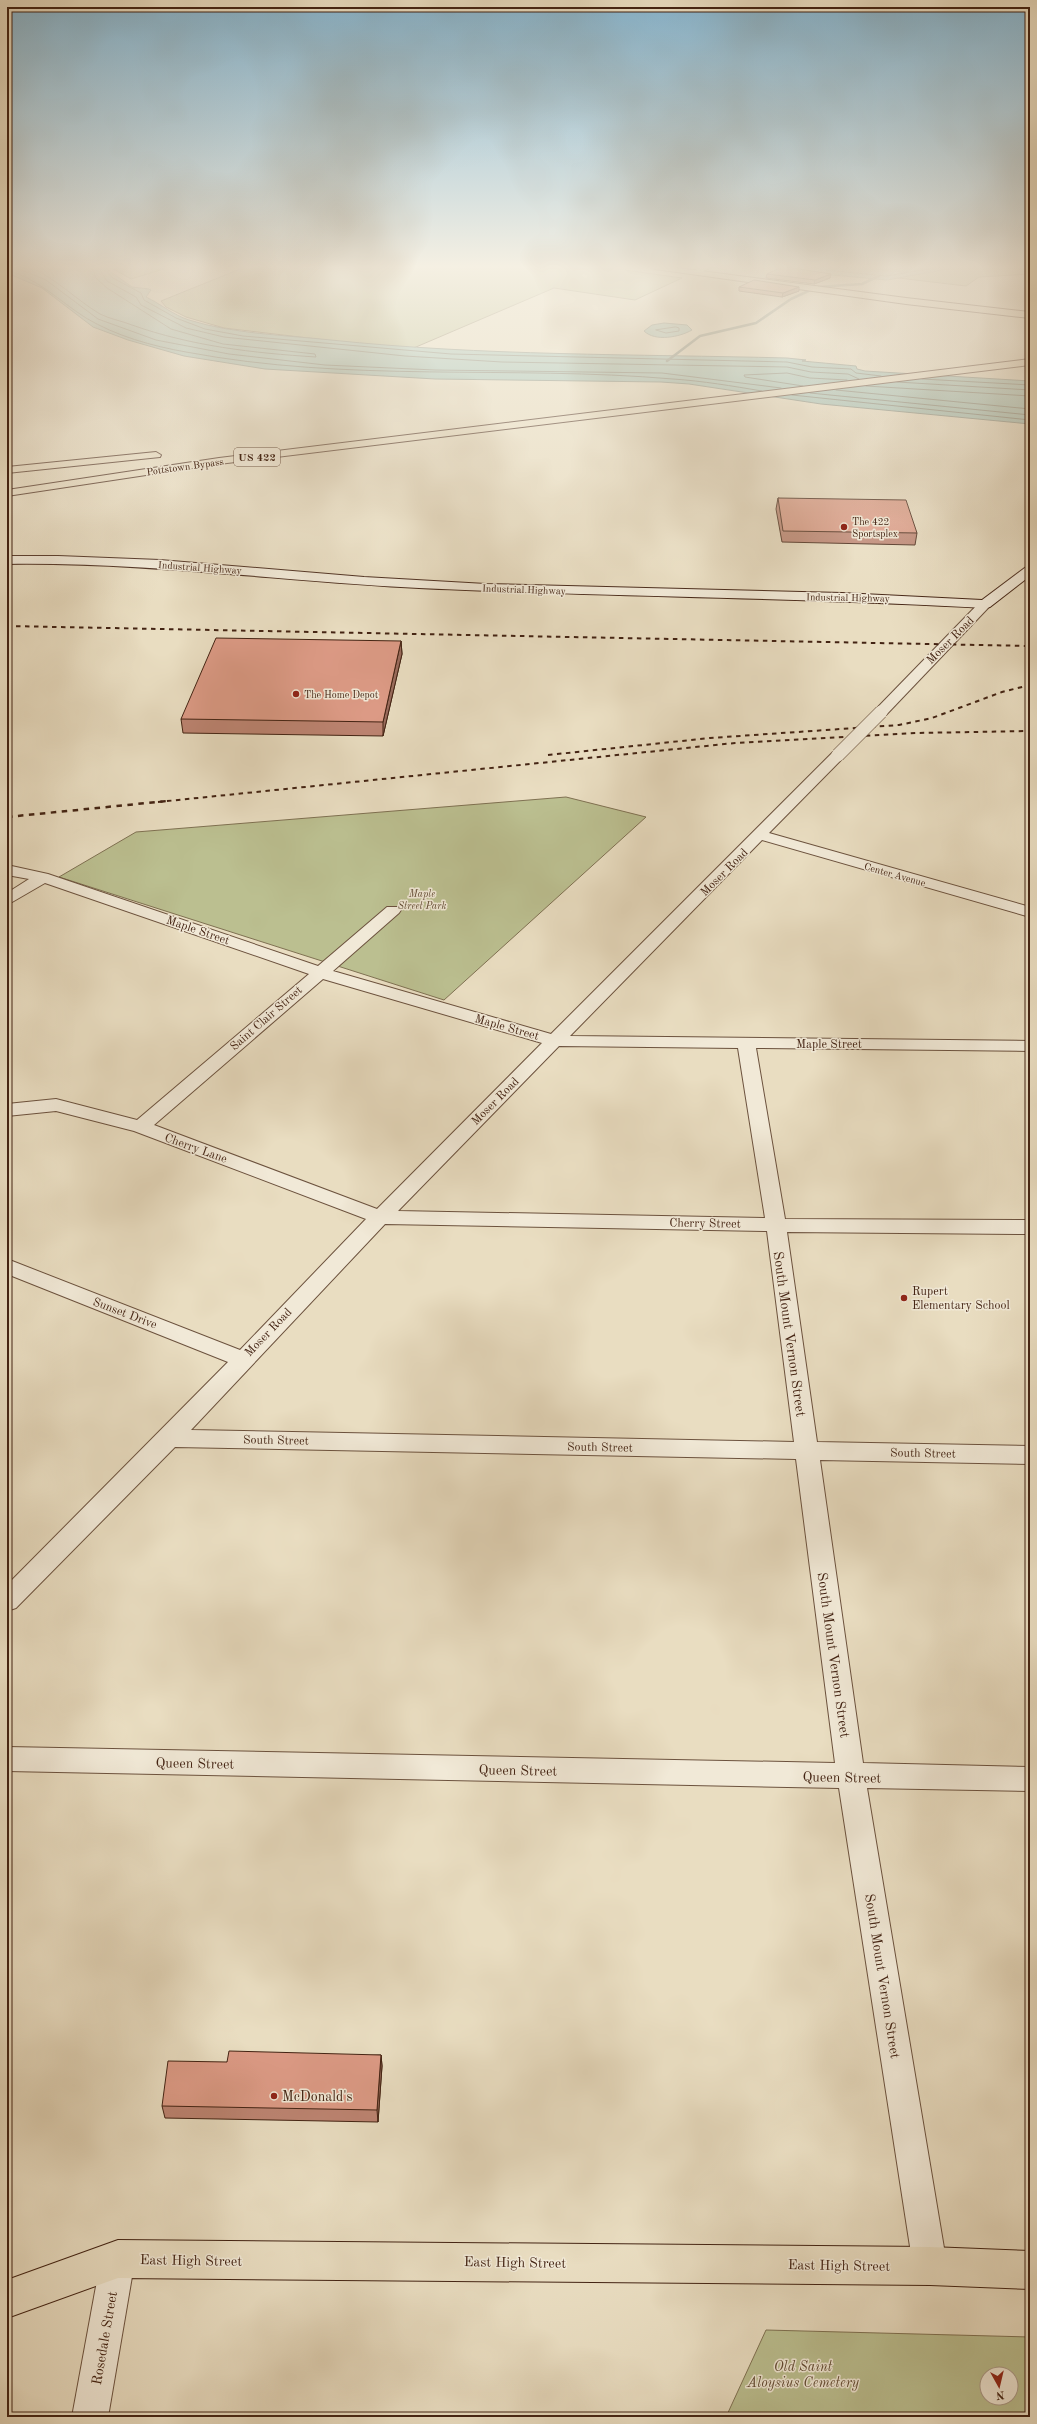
<svg xmlns="http://www.w3.org/2000/svg" width="1037" height="2424" font-family="'Old Standard TT',serif">
  <style>
    .green { fill: #bbbf90; stroke: #7f7152; fill-rule: evenodd }
    .water { fill: #97bcb1; stroke: #757f72 }
    .lines { fill: none; stroke-linecap: round; stroke-linejoin: round }
    .shore { stroke: #6d7062; stroke-width: 1 }
    .stream { stroke: #757f72; stroke-width: 2.5 }
    .street-casing { stroke: #6c523e; stroke-width: 2 }
    .secondary-casing { stroke: #432313; stroke-width: 2 }
    .primary-casing { stroke: #432313; stroke-width: 2 }
    .highway-casing { stroke: #432313; stroke-width: 2 }
    .street { fill: #f1e9d7; fill-rule: evenodd }
    .secondary { fill: #f1e9d7; fill-rule: evenodd }
    .primary { fill: #e9ddc1; fill-rule: evenodd }
    .highway { fill: #e9ddc1; fill-rule: evenodd }
    .rail-far1 { stroke: #432313; stroke-width: 2; stroke-dasharray: 4.5 4.5; stroke-linecap: butt }
    .rail { stroke: #432313; stroke-width: 2.5; stroke-dasharray: 5.5 5.5; stroke-linecap: butt }
    .street-bridge-casing { stroke: #6c523e; stroke-width: 14; stroke-linecap: butt }
    .street-bridge { stroke: #f1e9d7; stroke-width: 13 }
    .wall { fill: #bd8472; stroke: #432313 }
    .shaded-wall { fill: #9a6c5d; stroke: #432313 }
    .building { fill: #dc9a85; stroke: #432313 }
    .poi-dot { fill: #8f2418; stroke: #f1e9d7; stroke-width: 1.5 }
    .labels { text-anchor: middle; stroke-width: 3; stroke-linejoin: round; paint-order: stroke }
    .far-street-label { font-size: 10px; fill: #432313; stroke: #f1e9d7 }
    .far-poi-label { font-size: 10px; fill: #432313; stroke: #f1e9d7; text-anchor: start }
    .far-park-label { font-size: 10px; font-style: italic; fill: #614a32; stroke: #f1e9d7 }
    .shield { fill: #f1e9d7; stroke: #775e4e; stroke-width: 1 }
    .shield-label { font-size: 11px; font-weight: bold; fill: #432313 }
    .street-label { font-size: 12px; fill: #432313; stroke: #f1e9d7 }
    .poi-label { font-size: 12px; fill: #432313; stroke: #f1e9d7; text-anchor: start }
    .near-street-label { font-size: 14px; fill: #432313; stroke: #f1e9d7 }
    .near-poi-label { font-size: 14px; fill: #432313; stroke: #f1e9d7; text-anchor: start }
    .near-park-label { font-size: 14px; font-style: italic; fill: #614a32; stroke: #f1e9d7 }
  </style>
  <rect width="100%" height="100%" fill="#e9ddc1"/>
  <filter id="stains"><feTurbulence type="fractalNoise" baseFrequency=".005" numOctaves="4"/><feColorMatrix values="0 0 0 0 .2 0 0 0 0 .09 0 0 0 0 .02 0 0 0 .5 -.17"/></filter>
  <radialGradient id="worn" r=".72"><stop offset=".6" stop-color="#630" stop-opacity="0"/><stop offset="1" stop-color="#630" stop-opacity=".3"/></radialGradient>
  <g class="green">
    <path d="M110 267H170L131 279Z"/>
    <path d="M245 267H603L682 278 635 300 554 288 409 350 224 328 186 317 166 307 161 301Z"/>
    <path d="M805 267H1030V274L979 277 966 286Z"/>
    <path d="M566 797 646 817 444 1000 59 877 136 832Z"/>
    <path d="M766 2330 1030 2337V2410L1028 2417H726ZM987 2374H1011V2398H987Z"/>
  </g>
  <g class="water">
    <path d="M7 267H104L132 287 149 289 151 290 146 297C161 304 173 315 189 320 234 334 284 335 331 340 483 356 635 354 787 358L806 360 802 361 856 366 857 369 865 371 1030 381V424L821 404 689 384 661 382 435 379 265 369 184 356 128 340 93 327 42 288 7 273Z"/>
    <path d="M814 267H959L887 280 822 274 821 270Z"/>
    <path d="M664 323 687 325 692 330C680 337 655 342 644 331L652 325Z"/>
  </g>
  <g class="lines">
    <g class="shore">
      <path d="M14 267 46 280 98 319 156 340 229 354 325 365 435 370 662 373 781 388"/>
      <path d="M30 267C57 279 75 299 100 314 110 319 122 321 132 325 191 346 253 353 316 357L315 354 223 344 171 329 107 288 96 278 92 267"/>
      <path d="M98 267 107 281 136 297 141 305 186 328 224 337 405 356 502 362 787 367 811 372 848 374 859 379"/>
      <path d="M103 267 113 278 141 293 144 300 176 318 205 329 243 336 451 354 787 362 812 367 851 369 856 373 881 376"/>
      <path d="M823 267 826 270 886 276 941 267"/>
      <path d="M847 267 886 270 912 267"/>
      <path d="M7 270C39 279 59 301 86 318 116 336 152 346 186 352 350 383 509 365 673 379 703 381 732 386 762 391"/>
      <path d="M676 327 679 328V331L666 333 656 330Z"/>
      <path d="M922 379 1030 385"/>
      <path d="M897 382 1030 390"/>
      <path d="M803 386 745 377 744 375 787 373 810 378 847 380"/>
      <path d="M866 386 1030 396"/>
      <path d="M836 390 1030 409"/>
      <path d="M810 393 1030 415"/>
      <path d="M792 395 1030 420"/>
    </g>
    <path class="stream" d="M667 361 700 336 756 323 791 299 817 287 862 284 879 276"/>
    <g class="street-casing">
      <g id="street">
        <path d="M702 267H711L698 274 691 272Z"/>
        <path d="M985 600 991 604 989 607 886 715H876L874 712 876 709 981 601Z"/>
        <path d="M838 751 845 755 843 758 769 833 1030 907V917L762 840 570 1036 1030 1041V1051L756 1048 785 1219 1030 1220V1234L787 1232 817 1442 1030 1446V1464L820 1460 863 1763 1030 1767V1791L867 1788 947 2266 942 2278 930 2283 918 2278 913 2266 839 1788 7 1771V1747L835 1763 796 1459 175 1447 16 1608 7 1611V1585L228 1362 7 1274V1259L240 1350 366 1219 134 1131 56 1111 7 1116V1104L56 1099 137 1120 309 974 45 883 7 905V893L29 879 7 875V865L48 874 318 966 387 907H399L401 910 399 913 333 971 551 1034 833 752ZM323 979 542 1043 377 1209 154 1125ZM559 1046 738 1048 765 1218 398 1211ZM385 1224 767 1231 794 1442 191 1430Z"/>
        <path d="M118 2242 130 2247 135 2259 108 2417H72L101 2259 106 2247Z"/>
      </g>
    </g>
    <g class="secondary-casing">
      <path id="secondary" d="M7 556H58L160 560 364 577 486 584 842 593 982 600 1026 567 1030 566V576L990 607 985 608C797 597 608 597 419 588 282 581 145 562 7 564Z"/>
    </g>
    <g class="primary-casing">
      <g id="primary">
        <path d="M651 267H670L906 298 1030 312V318L906 304 655 269Z"/>
        <path d="M118 2240 930 2247 1030 2251V2289L930 2285 118 2278 7 2318V2280Z"/>
      </g>
    </g>
    <g class="highway-casing">
      <g id="highway">
        <path d="M1030 359V365L219 464 7 496V490L219 458Z"/>
        <path d="M156 452 161 455 160 457 7 473V467Z"/>
      </g>
    </g>
    <use href="#street" class="street"/>
    <use href="#secondary" class="secondary"/>
    <use href="#primary" class="primary"/>
    <use href="#highway" class="highway"/>
    <g class="rail-far1">
      <path d="M7 626 1030 646"/>
      <path d="M548 755 710 738 899 725 932 718 1002 692 1030 685"/>
      <path d="M158 802 735 743 916 733 1030 731"/>
    </g>
    <path class="rail" d="M7 817 167 801"/>
    <g class="street-bridge-casing">
      <path id="street-bridge" d="M838 755 881 712"/>
    </g>
    <use href="#street-bridge" class="street-bridge"/>
  </g>
  <g class="wall">
    <path d="M767 274H831L830 278 814 284 766 278Z"/>
    <path d="M739 287 799 291 782 297 739 291Z"/>
    <path d="M778 498 917 533 915 545 782 542 776 509Z"/>
    <path d="M401 641 402 654 383 736 183 733 181 719Z"/>
    <path d="M381 2055 382 2066 378 2122 165 2118 162 2106 227 2062Z"/>
  </g>
  <g class="shaded-wall">
    <path d="M831 274 830 278 814 284 815 280Z"/>
    <path d="M799 287V291L782 297 783 293Z"/>
    <path d="M401 641 402 654 383 736V722Z"/>
    <path d="M381 2055 382 2066 378 2122 377 2110Z"/>
  </g>
  <g class="building">
    <path d="M782 267H786L831 274 815 280 767 274Z"/>
    <path d="M754 280 799 287 783 293 739 287Z"/>
    <path d="M778 498 906 500 917 533 783 531Z"/>
    <path d="M216 638 401 641 383 722 181 719Z"/>
    <path d="M229 2051 381 2055 377 2110 162 2106 168 2061 227 2062Z"/>
  </g>
  <linearGradient id="sky" x2="0" y2="1"><stop stop-color="#87b7d2"/><stop offset="0.44" stop-color="#f5f0e3"/><stop offset="1" stop-color="#f5f0e3" stop-opacity="0"/></linearGradient>
  <rect width="1037" height="606" fill="url(#sky)"/>
  <g class="poi-dot">
    <circle cx="844" cy="527" r="4"/>
    <circle cx="296" cy="694" r="4"/>
    <circle cx="904" cy="1298" r="4"/>
    <circle cx="274" cy="2096" r="4"/>
  </g>
  <g class="labels">
    <g class="far-street-label">
      <text transform="translate(185 466) rotate(-8)" y="4">Pottstown Bypass</text>
      <text transform="translate(200 567) rotate(4)" y="4">Industrial Highway</text>
      <text transform="translate(524 589) rotate(2)" y="4">Industrial Highway</text>
      <text transform="translate(848 597) rotate(1)" y="4">Industrial Highway</text>
      <text transform="translate(895 874) rotate(16)" y="4">Center Avenue</text>
    </g>
    <g class="far-poi-label">
      <text x="852" y="525">The 422<tspan x="852" dy="12">Sportsplex</tspan></text>
      <text x="304" y="698">The Home Depot</text>
    </g>
    <g class="far-park-label">
      <text x="422" y="897">Maple<tspan x="422" dy="12">Street Park</tspan></text>
    </g>
    <rect class="shield" x="234" y="448" width="46" height="18" rx="3"/>
    <g class="shield-label">
      <text x="257" y="461">US 422</text>
    </g>
    <g class="street-label">
      <text transform="translate(950 640) rotate(-45)" y="4">Moser Road</text>
      <text transform="translate(724 872) rotate(-45)" y="4">Moser Road</text>
      <text transform="translate(198 930) rotate(19)" y="4">Maple Street</text>
      <text transform="translate(266 1018) rotate(-41)" y="4">Saint Clair Street</text>
      <text transform="translate(507 1027) rotate(16)" y="4">Maple Street</text>
      <text x="829" y="1048">Maple Street</text>
      <text transform="translate(495 1101) rotate(-45)" y="4">Moser Road</text>
      <text transform="translate(196 1148) rotate(20)" y="4">Cherry Lane</text>
      <text transform="translate(705 1223) rotate(1)" y="4">Cherry Street</text>
      <text transform="translate(125 1313) rotate(21)" y="4">Sunset Drive</text>
      <text transform="translate(268 1332) rotate(-46)" y="4">Moser Road</text>
      <text transform="translate(276 1440) rotate(1)" y="4">South Street</text>
      <text transform="translate(600 1447) rotate(1)" y="4">South Street</text>
      <text transform="translate(923 1453) rotate(1)" y="4">South Street</text>
    </g>
    <g class="poi-label">
      <text x="912" y="1295">Rupert<tspan x="912" dy="14">Elementary School</tspan></text>
    </g>
    <g class="near-street-label">
      <text transform="translate(790 1334) rotate(82)" y="5">South Mount Vernon Street</text>
      <text transform="translate(834 1655) rotate(82)" y="5">South Mount Vernon Street</text>
      <text transform="translate(195 1763) rotate(1)" y="5">Queen Street</text>
      <text transform="translate(518 1770) rotate(1)" y="5">Queen Street</text>
      <text transform="translate(842 1777) rotate(1)" y="5">Queen Street</text>
      <text transform="translate(883 1976) rotate(81)" y="5">South Mount Vernon Street</text>
      <text transform="translate(191 2260) rotate(1)" y="5">East High Street</text>
      <text transform="translate(515 2262) rotate(1)" y="5">East High Street</text>
      <text transform="translate(839 2265) rotate(1)" y="5">East High Street</text>
      <text transform="translate(104 2338) rotate(-80)" y="5">Rosedale Street</text>
    </g>
    <g class="near-poi-label">
      <text x="282" y="2101">McDonald's</text>
    </g>
    <g class="near-park-label">
      <text x="803" y="2371">Old Saint<tspan x="803" dy="16">Aloysius Cemetery</tspan></text>
    </g>
  </g>
  <rect width="1037" height="2424" fill="none" stroke="#e9ddc1" stroke-width="24"/>
  <rect x="8" y="8" width="1021" height="2408" fill="none" stroke="#432313" stroke-width="2"/>
  <rect x="12" y="12" width="1013" height="2400" fill="none" stroke="#432313"/>
  <g transform="translate(999 2386) rotate(172)"><circle r="19" fill="#f1e9d7" stroke="#ab9a89"/>
  <path d="M0-3L7 15L0 10L-7 15Z" fill="#8f2418"/>
  <text y="-6" font-size="11" font-weight="bold" text-anchor="middle" fill="#432313">N</text>
  </g>
  <rect width="100%" height="100%" filter="url(#stains)"/>
  <rect width="100%" height="100%" fill="url(#worn)"/>
</svg>
